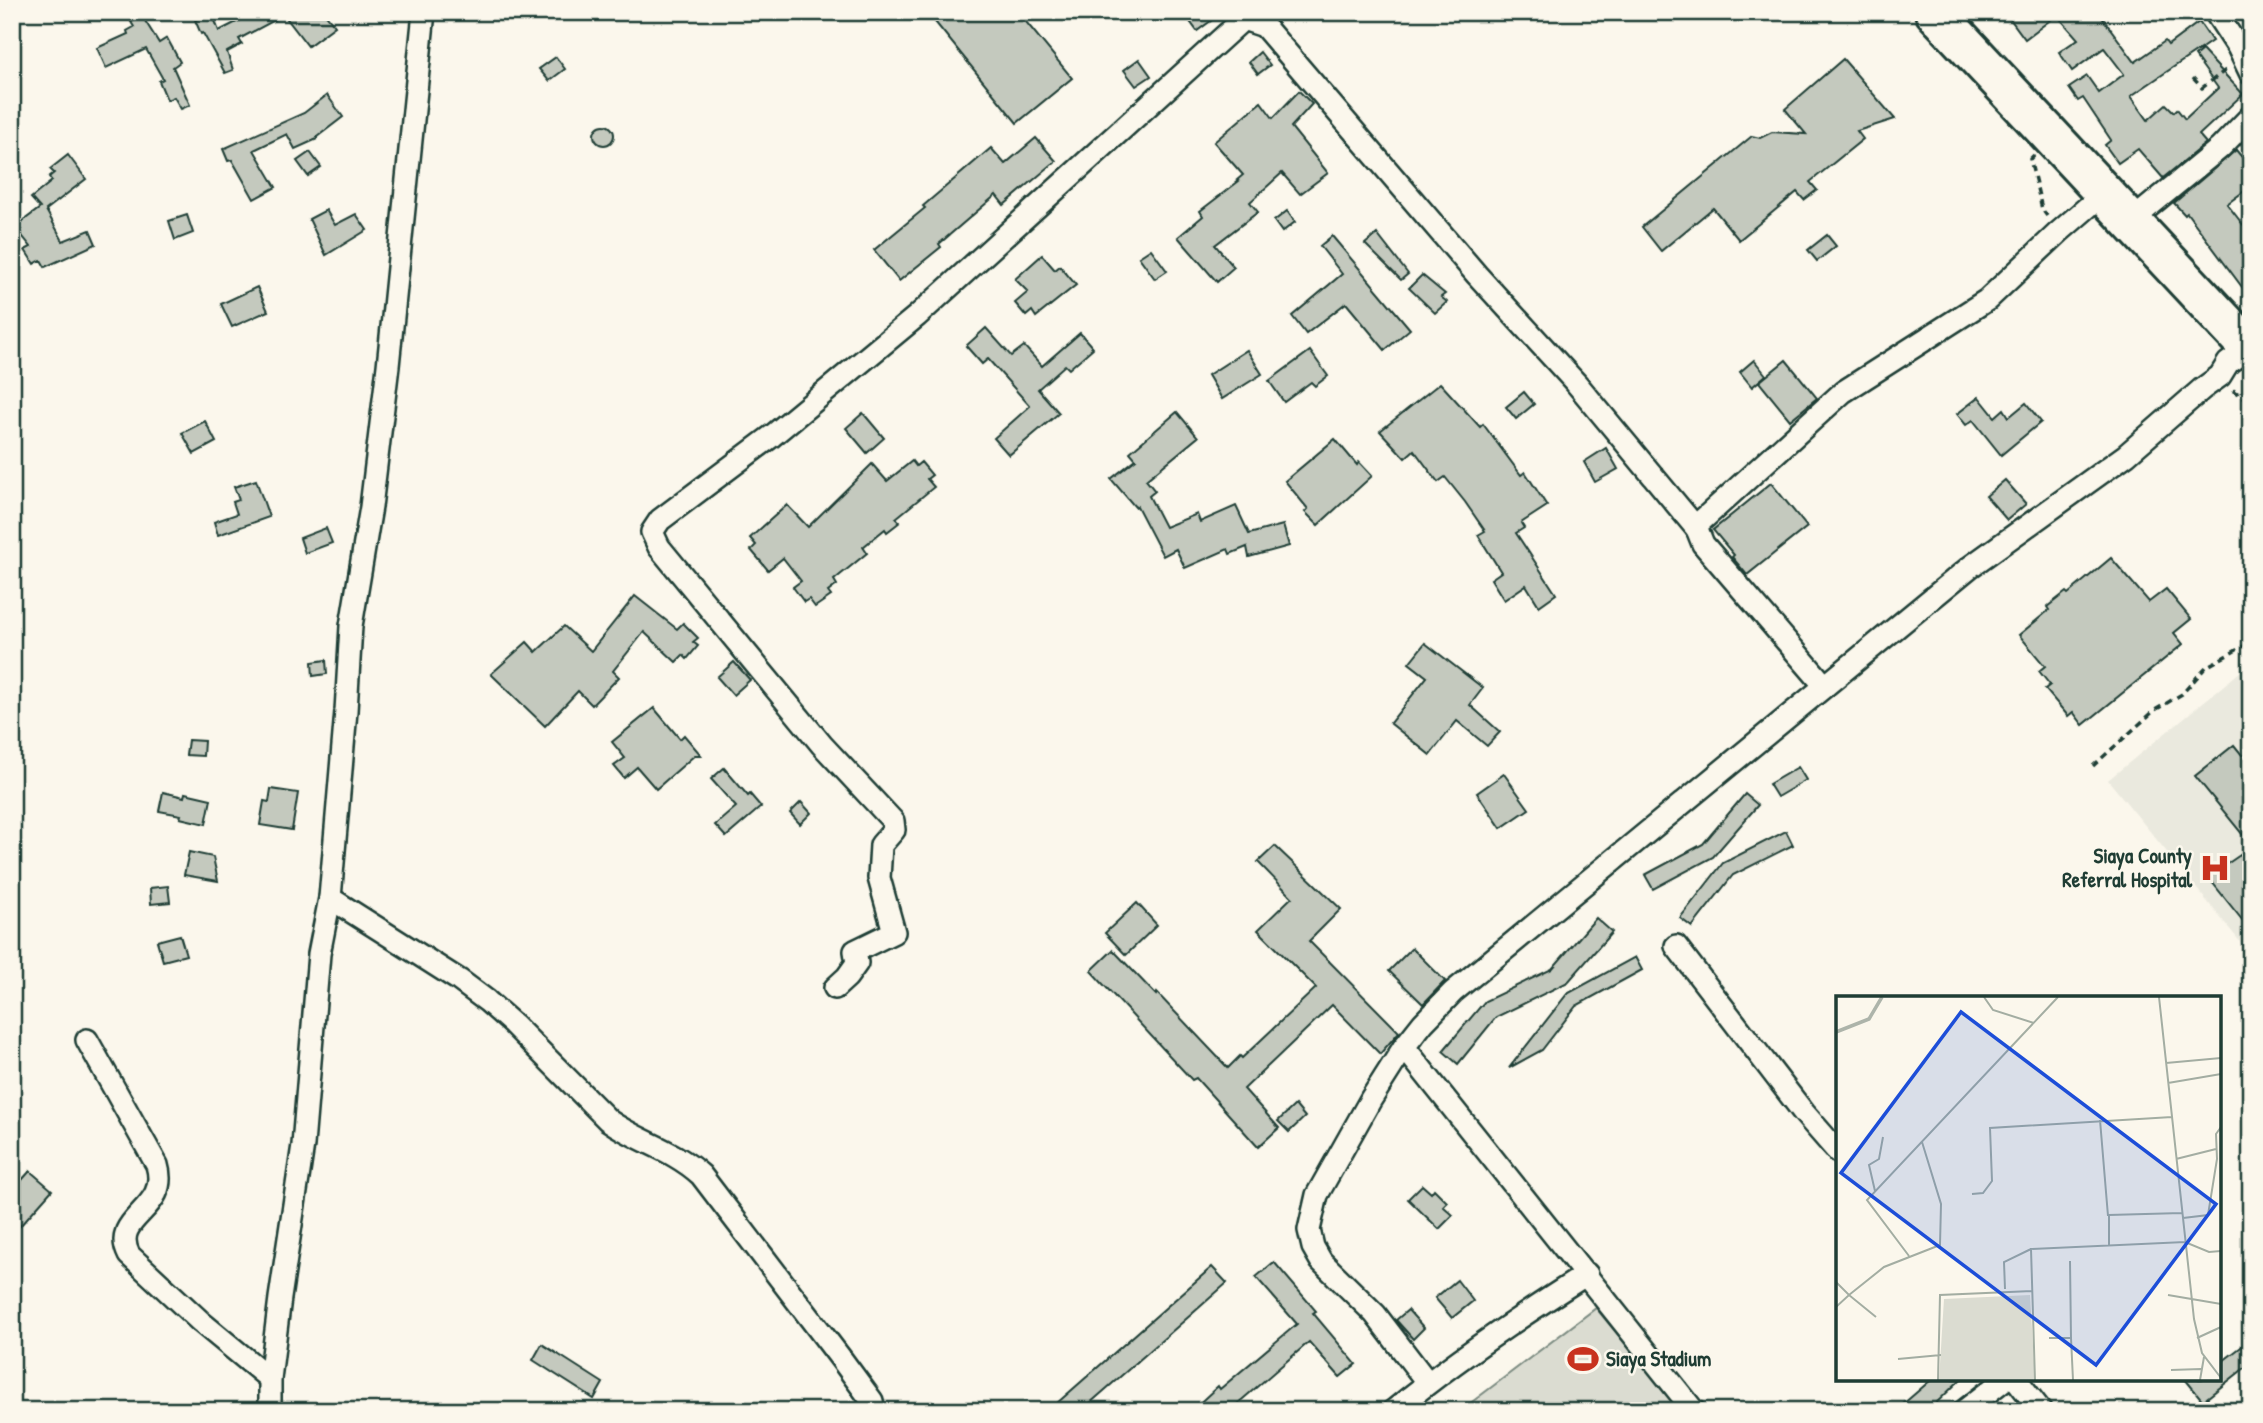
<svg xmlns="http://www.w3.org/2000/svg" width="2263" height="1423" font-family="'Patrick Hand',sans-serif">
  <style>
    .built { fill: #eae9de }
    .green { fill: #dbdcd1; stroke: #7d8c82; stroke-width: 2 }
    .building { fill: #c4c9be; stroke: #1f3d34; stroke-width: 2 }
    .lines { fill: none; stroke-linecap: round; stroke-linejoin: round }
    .street-casing { stroke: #1f3d34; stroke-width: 26 }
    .highway-casing { stroke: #1f3d34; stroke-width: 44 }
    .path { stroke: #1f3d34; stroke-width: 3.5; stroke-dasharray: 7 5; stroke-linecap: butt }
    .street { stroke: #fbf7ec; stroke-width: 21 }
    .highway { stroke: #fbf7ec; stroke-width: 38 }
    .labels { text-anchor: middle; stroke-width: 5; stroke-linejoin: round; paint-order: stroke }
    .poi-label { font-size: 21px; font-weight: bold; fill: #1f3d34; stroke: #fbf7ec; text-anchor: end }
    .inset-river { fill: none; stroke: #adb4aa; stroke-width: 3.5 }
    .inset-road { fill: none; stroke: #a3ada2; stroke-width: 2 }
    .view { fill: #1d4ed8; fill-opacity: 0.15; stroke: #1d4ed8; stroke-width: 3.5 }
    .inset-edge { fill: none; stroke: #1f3d34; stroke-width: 3.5 }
  </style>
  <rect width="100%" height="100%" fill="#fbf7ec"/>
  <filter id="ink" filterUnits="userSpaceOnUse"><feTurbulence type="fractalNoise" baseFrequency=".0143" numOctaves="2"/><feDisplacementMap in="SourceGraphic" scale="14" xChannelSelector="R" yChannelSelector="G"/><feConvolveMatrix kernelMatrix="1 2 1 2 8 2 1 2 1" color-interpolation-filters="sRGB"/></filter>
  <g filter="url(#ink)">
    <path class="built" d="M2251 663V955L2108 780Z"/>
    <path class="green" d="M1596 1308 1681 1411H1460Z"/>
    <g class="building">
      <path d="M256 12H324L335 26 308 46 284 15 239 39 242 44 227 52 233 70 225 73 203 33 201 34 195 20 212 13 219 31Z"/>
      <path d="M927 12H1018L1072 78 1017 123Z"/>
      <path d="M1183 12H1223L1197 31Z"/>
      <path d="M2005 12H2098L2135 62 2165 41 2168 45 2199 22 2212 41 2131 96 2148 120 2166 104 2174 112 2177 109 2185 119 2218 88 2195 56 2202 50 2243 94 2199 135 2206 143 2163 178 2138 149 2118 163 2105 145 2111 140 2083 98 2078 101 2069 88 2087 76 2099 93 2124 74 2104 48 2072 71 2059 52 2078 39 2057 15 2025 39Z"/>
      <path d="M142 16 159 43 167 38 180 62 173 67 190 105 181 109 174 97 167 100 159 81 163 79 146 49 106 68 97 48 128 34 127 31 134 27 131 22Z"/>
      <path d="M1260 52 1270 65 1258 74 1249 62Z"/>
      <path d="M556 57 565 69 549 81 539 69Z"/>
      <path d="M1139 59 1151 76 1136 86 1124 70Z"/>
      <path d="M1843 59 1895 119 1857 131 1863 139 1810 182 1817 190 1804 200 1797 192 1739 240 1713 208 1661 251 1642 227 1752 136 1760 138 1772 132 1806 134 1785 109Z"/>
      <path d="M1299 91 1312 104 1291 127 1328 173 1300 194 1282 173 1250 202 1258 212 1215 245 1234 267 1217 282 1178 237 1203 216 1200 211 1239 181 1237 180 1243 175 1214 142 1261 102 1273 118Z"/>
      <path d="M327 95 343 117 317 137V139L295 149 287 134 254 150 276 187 254 199 232 160 228 161 223 149 304 113Z"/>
      <circle cx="604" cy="135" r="10"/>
      <path d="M1036 138 1056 161 1004 205 996 195 939 244 941 247 899 281 874 250 925 208 923 206 991 148 1005 164Z"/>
      <path d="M2236 150 2251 168V186L2227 204 2251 235V299L2187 213 2185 215 2174 203Z"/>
      <path d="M310 152 321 167 308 176 297 161Z"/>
      <path d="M68 155 86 179 46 210 63 241 90 230 96 244 45 267 41 260 34 264 25 250 31 247 15 227 40 208 31 198 52 181 49 177 54 173 50 169Z"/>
      <path d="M326 210 335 225 356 214 367 230 326 255 309 219Z"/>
      <path d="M1287 211 1295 222 1282 232 1274 221Z"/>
      <path d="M187 215 193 233 175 240 169 221Z"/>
      <path d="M1377 234 1408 274 1401 280 1365 244Z"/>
      <path d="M1827 235 1836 246 1817 261 1808 250Z"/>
      <path d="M1332 236 1410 329 1385 350 1346 303 1306 334 1292 316 1342 274 1320 246Z"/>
      <path d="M1151 249 1167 271 1155 279 1139 257Z"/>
      <path d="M1042 255 1055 270 1060 266 1076 285 1036 317 1032 311 1026 316 1015 303 1028 292 1015 279Z"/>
      <path d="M1422 275 1445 294 1441 297 1447 302 1435 313 1409 288Z"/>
      <path d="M257 287 268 311 232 327 221 304Z"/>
      <path d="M986 328 1011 356 1024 346 1042 366 1080 333 1093 348 1069 369 1065 365 1038 389 1059 413 1009 455 994 438 1030 406 988 359 982 364 966 346Z"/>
      <path d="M1247 350 1262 374 1222 399 1208 375Z"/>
      <path d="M1310 351 1328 376 1315 386 1311 382 1284 402 1269 381Z"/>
      <path d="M1754 360 1766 375 1752 387 1740 372Z"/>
      <path d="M1786 360 1817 398 1790 420 1759 382Z"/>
      <path d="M1440 383 1480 427 1483 424 1521 475 1525 472 1547 506 1521 523 1524 528 1516 533 1556 594 1539 606 1526 585 1504 600 1491 579 1501 572 1478 535 1485 531 1465 502 1445 477 1438 482 1414 450 1405 458 1380 431Z"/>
      <path d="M1524 392 1534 404 1516 419 1506 407Z"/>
      <path d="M1979 397 1995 417 2004 409 2009 417 2026 403 2041 422 2001 455 1973 420 1966 425 1957 414Z"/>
      <path d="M1177 412 1198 437 1146 480 1155 491 1149 496 1165 527 1197 514 1200 522 1236 506 1249 534 1283 525 1289 546 1249 557 1247 547 1230 554 1228 549 1185 568 1176 549 1163 556 1137 506 1135 507 1111 479 1136 459 1130 452Z"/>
      <path d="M863 413 884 438 867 453 846 428Z"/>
      <path d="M205 421 216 442 194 454 182 433Z"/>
      <path d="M1335 439 1357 465 1359 462 1372 476 1318 525 1305 512 1308 509 1285 481Z"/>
      <path d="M1606 448 1618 469 1595 482 1584 462Z"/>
      <path d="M912 461 916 466 921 462 932 475 927 479 934 487 896 518 900 522 887 532 885 529 863 547 867 553 834 580 837 585 828 592 831 596 815 607 809 599 804 602 793 587 801 581 783 558 768 570 751 550 756 545 750 538 787 505 808 527 872 464 887 481Z"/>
      <path d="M256 480 269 517 218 535 214 522 237 514 233 502 239 500 234 487Z"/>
      <path d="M2005 480 2026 504 2007 520 1986 496Z"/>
      <path d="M1771 483 1807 527 1747 575 1732 557 1734 555 1713 530Z"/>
      <path d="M326 528 332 543 305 553 300 538Z"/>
      <path d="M2111 558 2149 602 2166 589 2191 619 2174 633 2183 644 2083 725 2073 712 2068 716 2045 689 2050 685 2039 671 2045 666 2019 635 2049 610 2047 607 2066 592 2068 594Z"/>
      <path d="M635 596 677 629 683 623 698 638 693 642 698 646 687 659 683 655 676 662 644 632 613 671 619 677 592 705 578 691 545 726 491 674 527 642 536 652 564 626 591 651Z"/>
      <path d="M1425 643 1483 688 1470 705 1500 732 1487 746 1457 721 1430 755 1390 723 1427 677 1409 663Z"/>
      <path d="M326 660 327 674 313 676 312 662Z"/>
      <path d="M734 662 750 680 733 695 717 677Z"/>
      <path d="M654 708 680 739 684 735 701 755H695L656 789 637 767 624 778 614 766 625 758 612 742Z"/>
      <path d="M188 740 204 741 203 756 186 755Z"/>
      <path d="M2234 745 2251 766V845L2195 776Z"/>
      <path d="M1798 767 1806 780 1777 797 1769 784Z"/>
      <path d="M724 768 748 796 750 794 761 807 726 837 715 825 736 807 711 779Z"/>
      <path d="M1504 774 1529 809 1501 828 1477 793Z"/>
      <path d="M271 789 298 793 292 830 260 825 264 801 269 802Z"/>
      <path d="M163 792 184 797 185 793 211 799 206 824 180 818 181 815 159 811Z"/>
      <path d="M1745 794 1758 805 1713 857 1653 889 1645 875 1703 844Z"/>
      <path d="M801 802 811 813 800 824 790 813Z"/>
      <path d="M1786 831 1793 845 1733 875 1692 927 1680 918 1723 863Z"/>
      <path d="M1275 846 1341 909 1309 941 1399 1032 1380 1054 1332 1005 1244 1089 1279 1128 1258 1147 1196 1078 1192 1080 1091 971 1113 950 1156 995 1157 993 1228 1068 1240 1056 1242 1058 1316 988 1258 930 1292 897 1258 862Z"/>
      <path d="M189 852 213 857 218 881 184 875Z"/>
      <path d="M2243 853 2251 864V931L2208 877Z"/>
      <path d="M168 886 170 902 151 904 150 888Z"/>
      <path d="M1137 903 1157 925 1126 955 1105 933Z"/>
      <path d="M1596 918 1612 932 1568 982 1496 1017 1458 1064 1443 1051 1485 1001 1552 969Z"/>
      <path d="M180 935 186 955 163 961 157 941Z"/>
      <path d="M1412 948 1445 981 1423 1004 1389 971Z"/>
      <path d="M1635 957 1642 970 1576 1006 1542 1050 1509 1068 1567 994Z"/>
      <path d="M1295 1105 1305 1117 1289 1132 1278 1121Z"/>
      <path d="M30 1171 52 1190 12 1235V1191Z"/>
      <path d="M1422 1185 1431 1193 1434 1189 1447 1202 1443 1206 1453 1215 1439 1229 1408 1199Z"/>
      <path d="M1274 1262 1316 1311 1313 1313 1356 1364 1340 1377 1309 1342 1229 1411H1191L1218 1386 1220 1389 1297 1324 1256 1277Z"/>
      <path d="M1212 1267 1227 1283 1193 1313 1081 1411H1048Z"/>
      <path d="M1457 1280 1473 1301 1452 1318 1435 1298Z"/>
      <path d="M1408 1310 1424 1328 1413 1339 1396 1320Z"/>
      <path d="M542 1344 603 1383 594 1399 533 1360Z"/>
      <path d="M2245 1344 2251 1351V1363L2203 1401 2185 1379H2219V1364Z"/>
      <path d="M1932 1379H1961L1928 1411H1895Z"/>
    </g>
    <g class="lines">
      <g class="street-casing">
        <g id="street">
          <path d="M2215 12 2238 47 2251 74"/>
          <path d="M1243 19 1264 26 1477 275 1576 383 1697 529"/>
          <path d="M2130 222 2220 148 2251 116"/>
          <path d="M1825 686 1703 544 1697 529 1699 523 1843 392 1987 300 2059 232 2103 194"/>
          <path d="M330 898 459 980 487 1001 513 1024 608 1120C639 1142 671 1148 701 1175L842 1360 872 1401 874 1411"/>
          <path d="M1676 946 1804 1113 1838 1152"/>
          <path d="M835 988 847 977 857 963 855 951 894 932 879 878 881 845 894 830 893 821 822 745 659 547 652 532 660 520 772 436 917 316 1251 12"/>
          <path d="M87 1040 157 1165C171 1212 109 1215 129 1255L201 1322 270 1379"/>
          <path d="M1404 1047 1371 1099 1317 1195 1309 1230 1313 1247 1321 1261 1375 1314 1427 1382"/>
          <path d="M2016 1379 2041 1411"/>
          <path d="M270 1411V1379L280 1298 303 1145 319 954 330 898 346 711 351 626 371 507 388 366 424 12"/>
          <path d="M1393 1411C1454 1361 1519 1317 1587 1274"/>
          <path d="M1694 1411 1404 1047 1423 1023 1453 992 1970 567 2126 455 2202 389 2220 376 2228 363 2251 346"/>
          <path d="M1964 1411 2005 1379"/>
        </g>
      </g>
      <g class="highway-casing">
        <path id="highway" d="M1935 12 2251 350"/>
      </g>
      <g class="path">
        <path d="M2193 78 2202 88 2227 69"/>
        <path d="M2034 155 2030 159 2042 209 2047 216"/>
        <path d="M2233 390 2251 402"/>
        <path d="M2093 766 2155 710 2182 694 2206 667 2251 642"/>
      </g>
      <use href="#street" class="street"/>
      <use href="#highway" class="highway"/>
    </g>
  </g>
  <defs>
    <g id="hospital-bare" transform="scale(2.415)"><path d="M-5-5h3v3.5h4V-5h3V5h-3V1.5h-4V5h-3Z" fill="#c8321e" stroke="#fbf7ec" stroke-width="2.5" paint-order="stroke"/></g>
    <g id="stadium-bare" transform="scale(2.415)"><path d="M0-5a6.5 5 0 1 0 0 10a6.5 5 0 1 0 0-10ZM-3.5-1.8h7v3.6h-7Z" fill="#c8321e" stroke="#fbf7ec" stroke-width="2.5" paint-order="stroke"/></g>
  </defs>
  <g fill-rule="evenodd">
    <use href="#hospital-bare" x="2215" y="868"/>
    <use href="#stadium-bare" x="1583" y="1359"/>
  </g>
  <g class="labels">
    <g class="poi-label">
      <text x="2192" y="863">Siaya County<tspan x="2192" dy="24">Referral Hospital</tspan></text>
      <text x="1606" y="1366" text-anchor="start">Siaya Stadium</text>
    </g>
  </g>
  <g transform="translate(1836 996)">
    <rect width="385" height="385" fill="#fbf7ec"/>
    <path d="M194 299 199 384H103L108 303Z" fill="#dbdcd1"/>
    <path class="inset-river" d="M0 36 33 23 46 1"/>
    <path class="inset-road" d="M148 1 157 14 198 27M323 1 358 323 366 357 385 382M330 67 385 62M332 87 385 78M264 124 272 220M340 163 380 153M39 195 33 169 43 163 47 141M136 198 147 197 156 185 154 132 336 121M347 222 372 219 381 163 380 138 385 131M273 249V219L346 217M73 260 31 204 222 1M234 265 235 342M0 286 13 299 48 271 104 249 105 208 86 146M169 293 168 266 195 253M332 299 385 308M0 311 13 299 40 321M213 342H235L237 384M361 342 385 331M62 363 105 359M335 374 365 373M102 384 104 299 196 295M199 384 195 253 349 246 373 256 385 255M364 384 368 361"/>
    <path class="view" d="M125 16 380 208 260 369 5 177Z"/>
    <rect width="385" height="385" class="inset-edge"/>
  </g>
  <rect width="2263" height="1423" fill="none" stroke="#fbf7ec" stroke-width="42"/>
  <rect x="21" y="21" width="2221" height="1381" fill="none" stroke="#1f3d34" stroke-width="2.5" filter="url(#ink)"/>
</svg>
